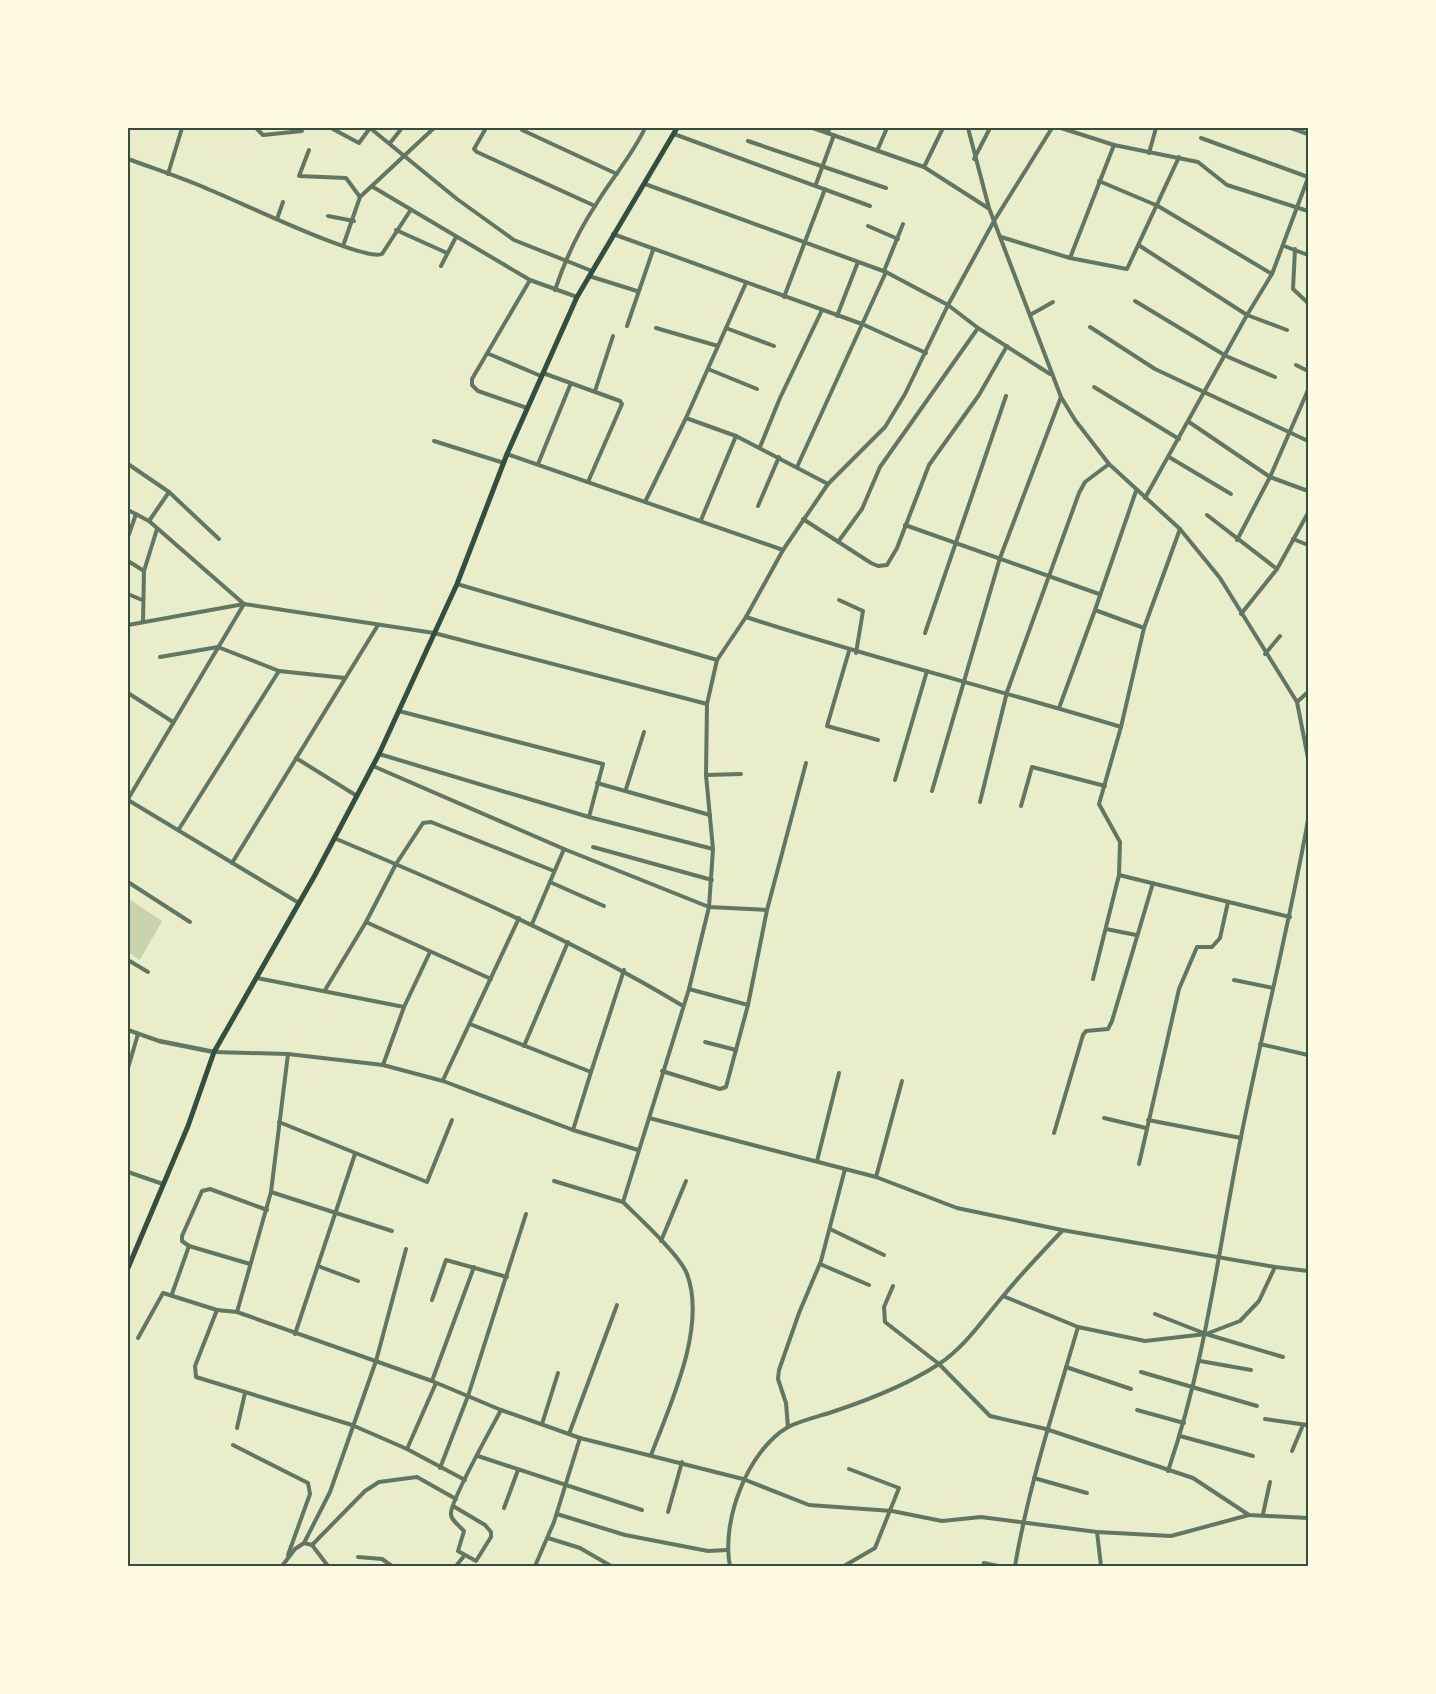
<svg xmlns="http://www.w3.org/2000/svg" width="1436" height="1694" font-family="Figtree,sans-serif">
  <style>
    .green { fill: #cad2ad }
    .lines { fill: none; stroke-linecap: round; stroke-linejoin: round }
    .minor { stroke: #617663; stroke-width: 4 }
    .tertiary { stroke: #617663; stroke-width: 4.5 }
    .secondary { stroke: #344e41; stroke-width: 5 }
    .neatline { fill: none; stroke: #344e41; stroke-width: 2 }
  </style>
  <rect width="100%" height="100%" fill="#e9edc9"/>
  <path class="green" d="M129 899 162 921 140 960 128 952Z"/>
  <g class="lines">
    <g class="minor">
      <path d="M331 128 359 143 370 128"/>
      <path d="M370 128 457 199 514 240 592 271"/>
      <path d="M486 128 474 149 477 152 595 206"/>
      <path d="M813 128 924 167 988 208"/>
      <path d="M968 128 989 208 1061 397 1075 420 1109 464 1180 529 1220 578 1297 702 1308 758"/>
      <path d="M1061 128 1114 145 1198 162 1227 185 1308 211"/>
      <path d="M1291 128 1308 134"/>
      <path d="M257 129 263 135 302 131"/>
      <path d="M522 130 617 174"/>
      <path d="M827 133 830 128"/>
      <path d="M674 134 870 206"/>
      <path d="M1201 138 1308 177"/>
      <path d="M748 141 886 188"/>
      <path d="M390 143 402 128"/>
      <path d="M309 150 299 176 346 178 360 197"/>
      <path d="M877 151 887 128"/>
      <path d="M1149 153 1156 128"/>
      <path d="M128 159C155 169 183 178 210 190 236 200 363 262 382 254L410 211"/>
      <path d="M974 159 990 128"/>
      <path d="M924 167 943 128"/>
      <path d="M168 174 182 128"/>
      <path d="M1099 181 1158 206 1272 274"/>
      <path d="M645 184 886 272 948 305 978 328 880 467 862 509 838 542"/>
      <path d="M816 184 834 135"/>
      <path d="M373 187 530 280 577 297"/>
      <path d="M328 216 354 221"/>
      <path d="M277 219 283 202"/>
      <path d="M868 226 898 239"/>
      <path d="M396 230 447 253"/>
      <path d="M613 234 862 324 926 353"/>
      <path d="M1001 237 1070 258 1127 269 1179 157"/>
      <path d="M343 246 360 197 434 128"/>
      <path d="M1140 246 1247 315 1287 330"/>
      <path d="M1284 246 1308 255"/>
      <path d="M1295 249 1293 289 1308 303"/>
      <path d="M1070 258 1114 145"/>
      <path d="M441 266 456 237"/>
      <path d="M884 271 903 224"/>
      <path d="M589 276 637 291"/>
      <path d="M555 290C565 260 578 232 595 206 611 179 632 156 645 128"/>
      <path d="M784 297 825 189"/>
      <path d="M1135 301 1226 356 1275 377"/>
      <path d="M1030 315 1053 302"/>
      <path d="M837 316 858 262"/>
      <path d="M627 326 653 250"/>
      <path d="M1090 327 1155 369 1308 441"/>
      <path d="M656 328 718 346"/>
      <path d="M726 328 774 346"/>
      <path d="M978 328 1050 374"/>
      <path d="M489 354 541 376"/>
      <path d="M1296 365 1308 371"/>
      <path d="M708 369 757 389"/>
      <path d="M543 373 620 401 622 404 588 482"/>
      <path d="M1094 387 1179 439"/>
      <path d="M595 391 613 336"/>
      <path d="M527 408 478 391 472 385V379L530 280"/>
      <path d="M686 418 736 436"/>
      <path d="M1189 422 1270 477 1308 491"/>
      <path d="M434 441 504 463"/>
      <path d="M760 447 780 398 822 310"/>
      <path d="M507 454 783 550"/>
      <path d="M1169 457 1231 494"/>
      <path d="M128 464 169 492 219 539"/>
      <path d="M538 464 571 383"/>
      <path d="M797 467 886 272"/>
      <path d="M1136 491 1095 610 1144 628"/>
      <path d="M1145 498 1247 315 1272 274 1308 178"/>
      <path d="M645 502 686 418 746 283"/>
      <path d="M758 506 779 457"/>
      <path d="M128 510 149 521 244 604 128 799"/>
      <path d="M1207 515 1277 569"/>
      <path d="M803 519 871 563 878 566 887 565 897 548 929 465 979 395 1007 346"/>
      <path d="M701 520 736 436 828 484"/>
      <path d="M149 521 169 492"/>
      <path d="M905 525 1099 594"/>
      <path d="M128 537 136 514"/>
      <path d="M1293 539 1308 545"/>
      <path d="M1237 540 1270 477 1308 390"/>
      <path d="M128 561 144 571"/>
      <path d="M457 584 717 660"/>
      <path d="M128 594 142 600"/>
      <path d="M839 600 863 611 856 653"/>
      <path d="M1241 614 1277 569 1308 513"/>
      <path d="M746 617C870 658 996 689 1121 727L1144 628 1180 529"/>
      <path d="M143 622 144 571 157 529"/>
      <path d="M128 625 244 604 434 633 707 704"/>
      <path d="M925 633 1006 396"/>
      <path d="M849 651 827 726 878 740"/>
      <path d="M1265 654 1280 636"/>
      <path d="M160 657 218 647 279 671 345 678"/>
      <path d="M128 693 173 722"/>
      <path d="M1297 702 1308 692"/>
      <path d="M1059 708 1095 610"/>
      <path d="M399 711 603 764 589 817"/>
      <path d="M379 754 589 817 713 849"/>
      <path d="M296 758 357 796"/>
      <path d="M373 766 564 849 709 907 767 910"/>
      <path d="M706 775 741 774"/>
      <path d="M895 780 927 671"/>
      <path d="M597 783 710 815"/>
      <path d="M626 789 644 732"/>
      <path d="M932 791 1000 558 1061 397"/>
      <path d="M128 800 299 903"/>
      <path d="M980 802 1007 692 1079 493 1085 482 1109 464"/>
      <path d="M1021 806 1032 767 1105 786"/>
      <path d="M179 829 279 671"/>
      <path d="M334 838C453 888 572 939 683 1006"/>
      <path d="M593 847 712 880"/>
      <path d="M232 863 378 625"/>
      <path d="M1119 875 1290 917"/>
      <path d="M128 882 190 922"/>
      <path d="M550 882 604 906"/>
      <path d="M366 922 491 979"/>
      <path d="M532 924 564 849"/>
      <path d="M1106 929 1136 935"/>
      <path d="M128 960 148 972"/>
      <path d="M257 978 404 1007 383 1065"/>
      <path d="M1093 979 1119 875 1120 842 1099 804 1121 727"/>
      <path d="M1234 980 1273 988"/>
      <path d="M689 989 748 1005 767 910 806 763"/>
      <path d="M325 990 366 922 396 864 423 823 431 822 554 871"/>
      <path d="M404 1007 430 952"/>
      <path d="M470 1024 591 1072 573 1130"/>
      <path d="M705 1042 736 1050"/>
      <path d="M1260 1044 1308 1055"/>
      <path d="M524 1046 568 942"/>
      <path d="M214 1052 288 1054 383 1065 443 1081 573 1130 638 1150"/>
      <path d="M288 1054 271 1192 237 1312 432 1381 501 1410 580 1438 743 1479 809 1505 892 1511 942 1521 981 1517 1097 1532 1171 1536 1249 1515"/>
      <path d="M128 1068 138 1034"/>
      <path d="M662 1071 720 1089 726 1087 748 1005"/>
      <path d="M591 1072 624 970"/>
      <path d="M443 1080 519 918"/>
      <path d="M649 1118 876 1177 957 1208 1062 1230 1275 1267 1308 1271"/>
      <path d="M1104 1118 1146 1128"/>
      <path d="M1148 1120 1241 1138"/>
      <path d="M279 1122 427 1182 452 1120"/>
      <path d="M1054 1133 1083 1035 1086 1031 1108 1029 1112 1021 1153 883"/>
      <path d="M817 1161 839 1073"/>
      <path d="M1139 1164 1179 989 1197 947H1212L1220 938 1228 902"/>
      <path d="M128 1172 163 1184"/>
      <path d="M876 1177 902 1081"/>
      <path d="M554 1181 623 1202"/>
      <path d="M271 1192 392 1231"/>
      <path d="M830 1229 884 1255"/>
      <path d="M661 1241 686 1181"/>
      <path d="M250 1264 189 1246 182 1241V1236L202 1191 210 1189 267 1210"/>
      <path d="M820 1264 869 1285"/>
      <path d="M318 1266 358 1281"/>
      <path d="M893 1286 884 1307 885 1322 939 1364 990 1416 1046 1429 1193 1478 1249 1515 1308 1518"/>
      <path d="M172 1294 189 1246"/>
      <path d="M1003 1296 1078 1327 1145 1341 1206 1334 1240 1321 1259 1301 1275 1267"/>
      <path d="M432 1300 446 1260 507 1277"/>
      <path d="M237 1312 217 1310 195 1366 196 1377 352 1425 407 1449 465 1480"/>
      <path d="M1155 1314 1206 1334 1283 1357"/>
      <path d="M295 1334 355 1154"/>
      <path d="M138 1338 163 1293 217 1310"/>
      <path d="M1200 1361 1251 1370"/>
      <path d="M1066 1367 1131 1389"/>
      <path d="M1141 1372 1257 1406"/>
      <path d="M432 1381 474 1267"/>
      <path d="M1137 1410 1184 1423"/>
      <path d="M1265 1419 1307 1425"/>
      <path d="M542 1424 558 1373"/>
      <path d="M1308 1426V1413"/>
      <path d="M788 1427 786 1403 778 1379 779 1370 799 1313 821 1261 845 1169"/>
      <path d="M237 1428 245 1393"/>
      <path d="M569 1434 617 1305"/>
      <path d="M1180 1436 1253 1456"/>
      <path d="M233 1445 308 1483 310 1494 288 1555"/>
      <path d="M407 1449 436 1383"/>
      <path d="M1292 1451 1303 1425"/>
      <path d="M651 1455C670 1405 707 1327 687 1274 680 1255 639 1218 623 1202L689 989 709 907 713 849 706 775 707 704 717 660 746 617 783 550 828 484 885 427 905 394 948 305 994 221 1052 128"/>
      <path d="M478 1456 642 1510"/>
      <path d="M440 1468 468 1396 526 1214"/>
      <path d="M1168 1471C1206 1360 1218 1251 1241 1137 1262 1031 1289 927 1308 820"/>
      <path d="M1034 1478 1087 1493"/>
      <path d="M453 1506 485 1525 491 1532V1537L476 1561 458 1551 464 1531C460 1526 450 1520 451 1513 451 1500 492 1427 501 1410"/>
      <path d="M504 1508 518 1470"/>
      <path d="M668 1512 682 1462"/>
      <path d="M557 1514 625 1535 708 1551 727 1550"/>
      <path d="M1263 1514 1270 1482"/>
      <path d="M1097 1532 1101 1566"/>
      <path d="M548 1538 580 1548 611 1566"/>
      <path d="M304 1543 312 1545 328 1566"/>
      <path d="M312 1545 365 1491 379 1482 417 1477 456 1499"/>
      <path d="M358 1557 382 1559 392 1566"/>
      <path d="M282 1566 295 1549 304 1543 330 1492 376 1361 406 1249"/>
      <path d="M456 1566 464 1556"/>
      <path d="M535 1566 554 1522 580 1438"/>
      <path d="M610 1566H630"/>
      <path d="M730 1566C721 1522 747 1451 788 1427 802 1420 821 1416 835 1411 871 1399 907 1385 939 1364 966 1346 983 1319 1004 1295 1022 1273 1042 1252 1062 1231"/>
      <path d="M844 1566 875 1548 899 1488 849 1469"/>
      <path d="M983 1566 984 1563 998 1566"/>
      <path d="M1015 1566C1029 1484 1055 1406 1078 1327"/>
    </g>
    <path class="tertiary" d="M128 1030 159 1041 214 1052"/>
    <path class="secondary" d="M128 1268 188 1126 214 1052 315 875 379 754 457 584 507 454 577 297 677 128"/>
  </g>
  <rect width="1436" height="1694" fill="none" stroke="#fefae0" stroke-width="258"/>
  <rect x="129" y="129" width="1178" height="1436" class="neatline"/>
</svg>
